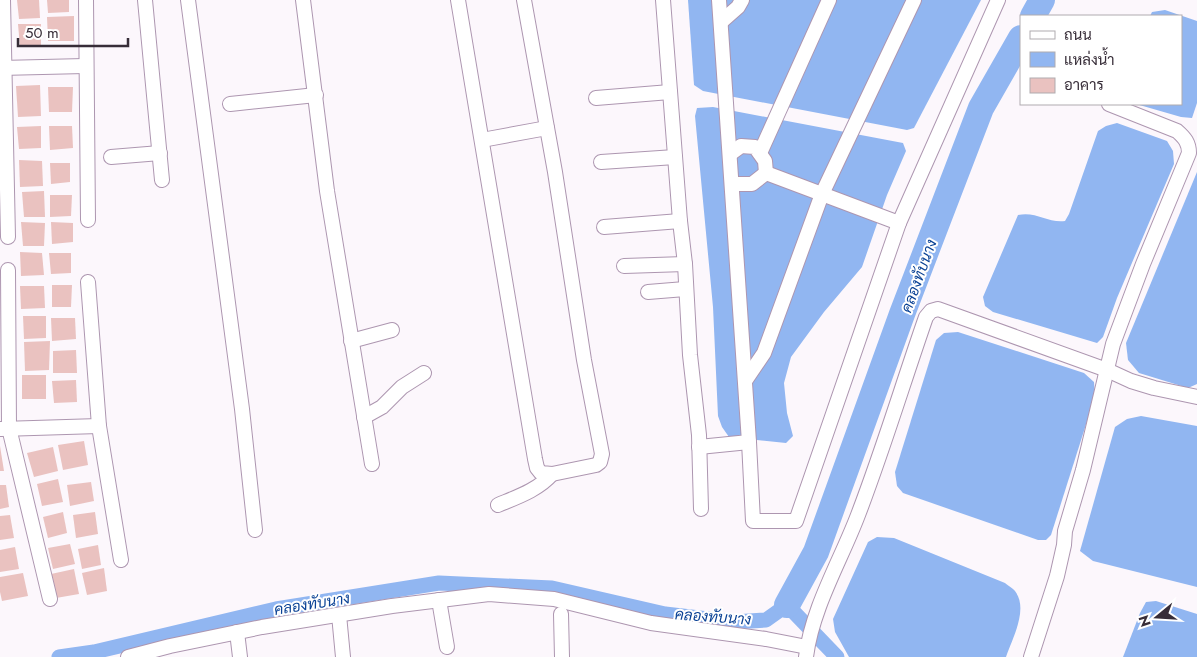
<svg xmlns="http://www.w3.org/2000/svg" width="1197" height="657" font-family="Jost,Sarabun,sans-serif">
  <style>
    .water { fill: #91b6f1 }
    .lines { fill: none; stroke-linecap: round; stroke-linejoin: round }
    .canal { stroke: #91b6f1; stroke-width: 15 }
    .river { stroke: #91b6f1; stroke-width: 26 }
    .building { fill: #eac2c0 }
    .street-casing { stroke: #ad96b0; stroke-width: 16 }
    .street { stroke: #fff; stroke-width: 14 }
    .labels { text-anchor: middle; stroke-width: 4; stroke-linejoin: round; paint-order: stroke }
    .water-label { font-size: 15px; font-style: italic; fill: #0a4295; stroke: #fff }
  </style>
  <rect width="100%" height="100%" fill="#fcf7fc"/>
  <g class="water">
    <path d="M688 0H981L914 128 907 130 703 91 694 85Z"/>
    <path d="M1165 10 1197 21V103L1192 118 1181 117 1136 104H1181V16H1150L1152 12Z"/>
    <path d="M713 107 903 143 906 151 887 195 862 267 824 312 791 357 784 383 787 413 793 436 786 443 729 437 722 427 718 416 713 307 695 116 697 108Z"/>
    <path d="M1117 123 1167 141 1173 151 1174 164 1117 298 1103 337 1097 343 993 312 985 306 983 297 1018 215C1036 211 1047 223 1065 221L1069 214 1098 131 1106 126Z"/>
    <path d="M1197 172V384L1188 388 1139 373 1128 360 1126 343Z"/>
    <path d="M958 332 1084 373 1094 382 1095 396 1051 535 1046 540H1038L903 493 897 486 895 472 936 340 944 333Z"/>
    <path d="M1141 416 1197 426V587L1093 561 1080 551 1115 427 1127 419Z"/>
    <path d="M877 537 894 538 1005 583C1008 586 1013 588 1015 591 1029 609 1012 639 1006 657H849L835 632 833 619 868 542Z"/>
    <path d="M1156 601 1197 614V657H1123L1140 613 1146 602Z"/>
  </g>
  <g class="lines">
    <path class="canal" d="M59 657 94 652 276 609 439 583 552 588 665 614 734 622 766 620 787 605 837 657"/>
    <g class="river">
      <path d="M1033 16 1042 0"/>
      <path d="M787 605 816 552 902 314 981 108 1021 38"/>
    </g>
  </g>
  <g class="building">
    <path d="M17 0H39L40 18 19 19Z"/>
    <path d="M47 0H69V12L48 13Z"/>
    <path d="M74 16V41H48L47 17Z"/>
    <path d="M18 24H41V46L20 47Z"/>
    <path d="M40 85 41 116 18 117 16 86Z"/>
    <path d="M48 87H73L72 112H49Z"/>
    <path d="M41 126V148L19 149 17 127Z"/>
    <path d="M49 126H72L73 148 50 150Z"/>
    <path d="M19 160 42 161 43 186 20 187Z"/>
    <path d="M50 163H70V182L51 184Z"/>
    <path d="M44 191 45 217H24L22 192Z"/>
    <path d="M50 195H72L71 216 50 217Z"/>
    <path d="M21 222 45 223 44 246H23Z"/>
    <path d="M51 222 73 223V242L52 244Z"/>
    <path d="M20 252 42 253 44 275 21 276Z"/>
    <path d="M49 253H71V273L51 274Z"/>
    <path d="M52 285H72L71 307H52Z"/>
    <path d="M20 286H44L45 308 21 309Z"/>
    <path d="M23 316H46V338L24 339Z"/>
    <path d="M51 318H75L76 339 52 341Z"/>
    <path d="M50 341 49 370 25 371 24 342Z"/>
    <path d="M76 350 77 373H53V351Z"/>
    <rect x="22" y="375" width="24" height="24"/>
    <path d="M76 380 77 402 54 403 52 381Z"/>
    <path d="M84 441 88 465 63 470 58 445Z"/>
    <path d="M0 446 4 471H0Z"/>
    <path d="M53 447 58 471 34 477 27 453Z"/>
    <path d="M58 479 63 502 42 506 37 484Z"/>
    <path d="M91 482 94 501 70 506 67 485Z"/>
    <path d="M0 485H6L9 507 0 509Z"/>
    <path d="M63 512 67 533 48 538 43 517Z"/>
    <path d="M95 512 98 534 76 538 73 515Z"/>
    <path d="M10 515 14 538 0 540V516Z"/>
    <path d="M70 544 75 564 53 569 48 548Z"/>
    <path d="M98 545 101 565 82 569 78 549Z"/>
    <path d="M15 547 19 569 0 572V550Z"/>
    <path d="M104 568 107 591 87 595 82 573Z"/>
    <path d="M74 569 79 594 56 598 51 574Z"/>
    <path d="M23 573 28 596 2 601 0 592V577Z"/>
  </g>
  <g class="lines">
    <g class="street-casing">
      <g id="street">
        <path d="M3 0 8 237"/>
        <path d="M86 0 88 220"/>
        <path d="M145 0 162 180"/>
        <path d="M188 0 242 409 255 530"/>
        <path d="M303 0 327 191 372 464"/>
        <path d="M458 0 535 459 537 468 541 473 552 474 596 465 600 462 602 454 584 360 555 172 524 0"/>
        <path d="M663 0 680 221 685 264 690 355 699 435 701 509"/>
        <path d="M721 22 738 7 742 0"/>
        <path d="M0 68 85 66"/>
        <path d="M596 98 670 92"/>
        <path d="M230 104 316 95"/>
        <path d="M482 140 547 128"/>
        <path d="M760 153 829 0"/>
        <path d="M730 154 741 146 755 147 765 161 766 173"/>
        <path d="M111 157 160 153"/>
        <path d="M601 162 675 157"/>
        <path d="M732 184H752L766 173 899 223"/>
        <path d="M604 227 680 221"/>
        <path d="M624 266 685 264"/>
        <path d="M8 270 9 428 50 599"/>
        <path d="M88 282 99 426 121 560"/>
        <path d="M648 292 685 289"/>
        <path d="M351 341 392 330"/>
        <path d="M745 381 764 353 822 194 914 0"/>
        <path d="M364 417 382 407 402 387 424 373"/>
        <path d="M1 429 99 426"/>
        <path d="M749 442 753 521H796L899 223 998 0"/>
        <path d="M699 447 749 442 719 0"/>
        <path d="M498 505C517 497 538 490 552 474"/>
        <path d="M439 600 447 647"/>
        <path d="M561 614 562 657"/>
        <path d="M339 615 343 657"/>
        <path d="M237 632 240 657"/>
        <path d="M128 657 170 646 262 627 392 606 489 594 554 599 651 623 766 639 807 647"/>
        <path d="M806 657C812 608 841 560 858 515 883 450 903 383 926 317L931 311 938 309 1107 370 1131 381 1154 388 1197 397"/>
        <path d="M1031 657 1057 576 1064 545 1065 531 1083 470 1113 344 1143 264 1189 153C1189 143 1185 138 1177 131L1109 104"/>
      </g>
    </g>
    <use href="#street" class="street"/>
  </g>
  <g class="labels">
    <g class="water-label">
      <text transform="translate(919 276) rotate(-70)" y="5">คลองทับนาง</text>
      <text transform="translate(312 604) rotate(-9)" y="5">คลองทับนาง</text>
      <text transform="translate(713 617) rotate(4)" y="5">คลองทับนาง</text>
    </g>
  </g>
  <rect x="1020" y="15" width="162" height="90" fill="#ffffff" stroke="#afabaf"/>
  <rect x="1030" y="31" width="25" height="8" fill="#ffffff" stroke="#afabaf"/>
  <text x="1064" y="40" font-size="15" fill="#372d38">ถนน</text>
  <rect x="1030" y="52" width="25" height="15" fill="#91b6f1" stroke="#afabaf"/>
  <text x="1064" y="65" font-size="15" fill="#372d38">แหล่งน้ำ</text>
  <rect x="1030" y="78" width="25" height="15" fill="#eac2c0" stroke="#afabaf"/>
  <text x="1064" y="90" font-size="15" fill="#372d38">อาคาร</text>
  <g transform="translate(1157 617) rotate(252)" stroke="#ffffff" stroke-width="4" paint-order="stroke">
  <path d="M0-4L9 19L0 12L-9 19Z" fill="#372d38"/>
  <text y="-8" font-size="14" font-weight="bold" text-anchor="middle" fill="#372d38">N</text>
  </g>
  <path d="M18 38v8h110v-8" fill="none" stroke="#372d38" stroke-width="2.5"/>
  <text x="25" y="38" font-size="15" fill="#372d38" stroke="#ffffff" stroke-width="4" paint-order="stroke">50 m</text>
</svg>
